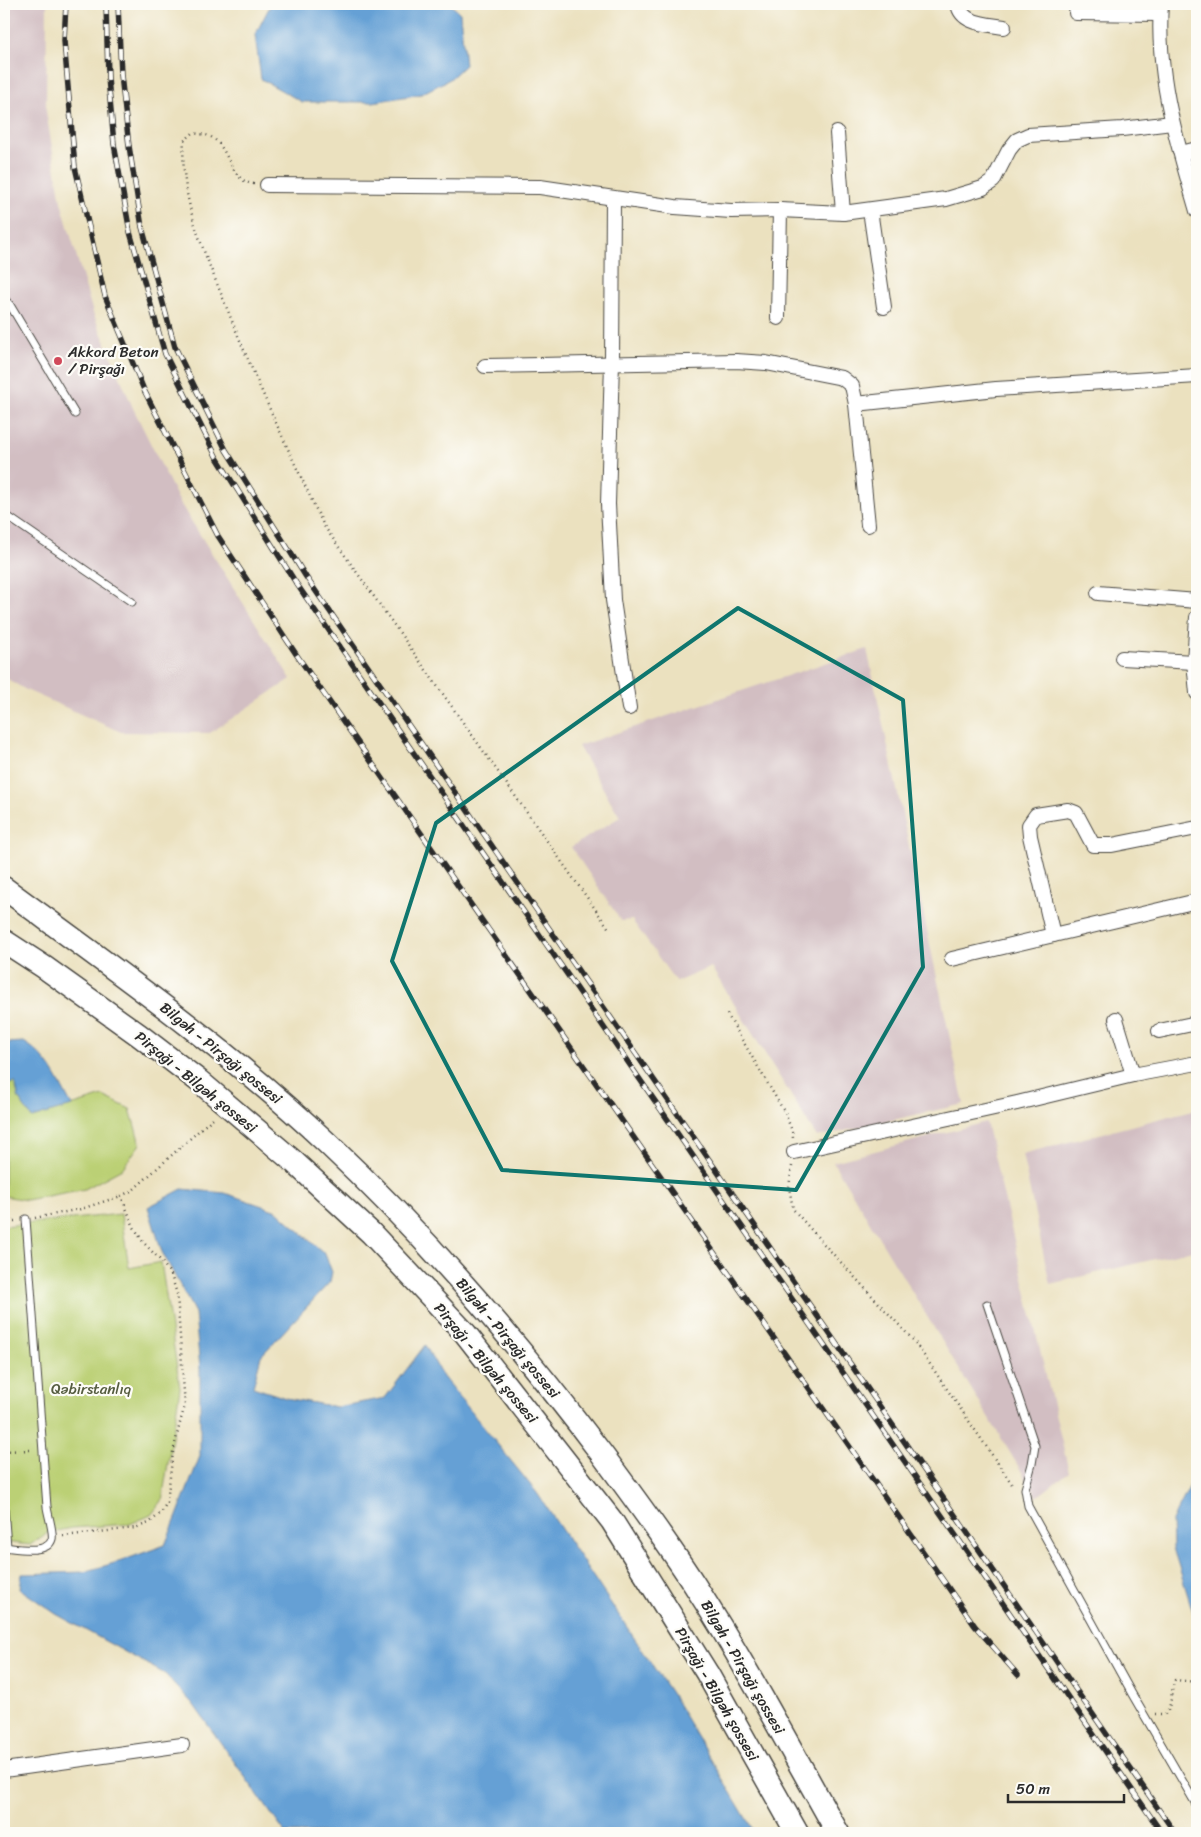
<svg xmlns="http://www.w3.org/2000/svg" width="1201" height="1837" font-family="Sriracha,sans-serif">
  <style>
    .industrial { fill: #d2bec2 }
    .green { fill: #bbd074; stroke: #737e50 }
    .water { fill: #65a0d5; stroke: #486680 }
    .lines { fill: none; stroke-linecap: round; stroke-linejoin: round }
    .service-casing { stroke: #484641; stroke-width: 9 }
    .minor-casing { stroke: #484641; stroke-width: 16 }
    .trunk-casing { stroke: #484641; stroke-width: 25 }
    .path { stroke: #484641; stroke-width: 2.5; stroke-dasharray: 1 4; stroke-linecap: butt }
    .service { stroke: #fff; stroke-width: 7 }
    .minor { stroke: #fff; stroke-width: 14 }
    .trunk { stroke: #fff; stroke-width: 22 }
    .rail-casing { stroke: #2b2b2b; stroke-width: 5.5 }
    .rail { stroke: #fdfcf7; stroke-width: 4; stroke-dasharray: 11; stroke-linecap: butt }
    .marked { fill: none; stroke: #0f766e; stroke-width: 4; stroke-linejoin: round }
    .poi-dot { fill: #d1495b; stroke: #fdfcf7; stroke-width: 2 }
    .labels { text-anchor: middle; stroke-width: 4.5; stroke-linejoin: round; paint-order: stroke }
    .poi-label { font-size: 15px; fill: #2b2b2b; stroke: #fdfcf7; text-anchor: start }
    .street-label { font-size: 15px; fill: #2b2b2b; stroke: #fdfcf7 }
    .park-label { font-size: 15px; fill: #565d41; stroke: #fdfcf7 }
  </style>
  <rect width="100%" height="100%" fill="#fdfcf7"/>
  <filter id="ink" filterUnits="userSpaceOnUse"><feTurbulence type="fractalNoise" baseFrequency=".02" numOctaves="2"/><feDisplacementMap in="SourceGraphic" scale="10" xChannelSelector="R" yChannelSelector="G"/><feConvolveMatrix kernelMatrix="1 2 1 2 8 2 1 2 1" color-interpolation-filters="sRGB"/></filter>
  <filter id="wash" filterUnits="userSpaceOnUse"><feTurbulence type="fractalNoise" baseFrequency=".0096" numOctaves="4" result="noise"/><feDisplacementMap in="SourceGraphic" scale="20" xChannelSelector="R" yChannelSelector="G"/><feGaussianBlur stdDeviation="1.12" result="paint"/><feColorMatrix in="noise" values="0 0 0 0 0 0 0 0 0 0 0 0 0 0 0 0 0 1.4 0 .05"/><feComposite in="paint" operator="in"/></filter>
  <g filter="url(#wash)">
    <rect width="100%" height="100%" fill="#ebe1bf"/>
    <g class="industrial">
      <path d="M4 4H47L46 111 61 202 93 313 133 408 180 503 291 679 210 733 121 732 26 690 4 677Z"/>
      <path d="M867 649 964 1104 817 1137 711 967 676 982 632 920 621 921 571 847 620 817 578 746Z"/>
      <path d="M1197 1109V1249L1050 1284 1022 1154Z"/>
      <path d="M986 1122 1069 1472 1037 1497 833 1162Z"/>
    </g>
    <g class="green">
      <path d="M15 1081 19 1099 32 1118 103 1096 130 1109 140 1144 122 1169 85 1189 26 1200 4 1196V1086Z"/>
      <path d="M121 1214 129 1268 161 1262 180 1388 162 1501 151 1515 130 1524 72 1528 47 1533 30 1545 4 1542V1226Z"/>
    </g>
    <g class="water">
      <path d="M271 4H450L460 13 465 65 450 79 421 94 373 102H302L261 79 255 35Z"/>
      <path d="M24 1042C50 1058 58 1081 72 1106L32 1118 19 1099 15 1082 4 1086 5 1043Z"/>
      <path d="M182 1189 225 1193 277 1211 325 1254 332 1272 330 1282 261 1356 253 1387 286 1398 337 1407 385 1398 425 1345 443 1377 537 1493 671 1693 755 1833H285L193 1704 165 1674 56 1614 20 1589 22 1574 84 1572 121 1561 165 1545 177 1516 200 1456V1369L195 1313 162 1252 148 1207Z"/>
      <path d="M1197 1472V1625L1173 1548 1172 1521Z"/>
    </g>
  </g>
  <g filter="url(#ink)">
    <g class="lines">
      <g class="service-casing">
        <g id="service">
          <path d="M4 299 10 305 75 414"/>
          <path d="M4 514 132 602"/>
          <path d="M987 1304 1035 1446 1032 1464 1025 1489 1028 1506 1132 1694 1197 1806"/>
          <path d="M4 1507 7 1547"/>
          <path d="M4 1547C15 1548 48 1555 52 1539 54 1533 48 1515 47 1507L26 1219"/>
        </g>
      </g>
      <g class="minor-casing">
        <g id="minor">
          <path d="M958 4C961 24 987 24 1004 27"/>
          <path d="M1161 4C1156 77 1177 142 1197 211"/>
          <path d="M1076 13 1160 14"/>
          <path d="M837 133 843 213"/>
          <path d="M1181 153 1197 149"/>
          <path d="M267 185 540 187 675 207 731 211 780 210 843 213 946 199 983 188 993 181 1009 150 1017 140 1028 135 1122 129 1172 123"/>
          <path d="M613 199 612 362 608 504 613 600 629 708"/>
          <path d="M870 210 884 307"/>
          <path d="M778 318 780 210"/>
          <path d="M485 366 736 361 766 363 842 378 852 386 856 404 996 389 1197 376"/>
          <path d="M856 404 868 525"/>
          <path d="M1098 593 1197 601"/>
          <path d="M1197 617 1194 662 1197 693"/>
          <path d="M1122 658 1194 662"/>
          <path d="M1053 935 1030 836 1029 825 1036 815 1068 810 1076 813 1093 845H1112L1197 828"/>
          <path d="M952 959 1197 901"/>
          <path d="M1116 1019 1133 1075"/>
          <path d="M1159 1031 1197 1023"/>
          <path d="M794 1152 1017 1103 1133 1075 1197 1063"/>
          <path d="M4 1770 182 1745"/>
        </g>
      </g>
      <g class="trunk-casing">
        <g id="trunk">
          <path d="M4 888C114 969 226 1048 326 1142 427 1237 517 1342 601 1453 633 1496 665 1539 694 1584 746 1665 791 1750 838 1833"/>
          <path d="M4 941 44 967 139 1035 199 1081 293 1161 371 1233 465 1333 612 1521 707 1673 797 1833"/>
        </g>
      </g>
      <g class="path">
        <path d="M254 184C228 181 230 145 209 136 204 134 198 134 193 133L184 141C179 197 203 249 224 301 254 377 289 452 324 526L610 930"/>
        <path d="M727 1014 785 1113 792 1131 793 1138"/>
        <path d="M792 1166 789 1187 793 1209 821 1241 914 1341 1014 1487"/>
        <path d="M35 1218 81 1209 121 1196"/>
        <path d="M4 1222 15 1221"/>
        <path d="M4 1451 31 1450"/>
        <path d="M63 1536 135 1528 149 1523 161 1513 167 1502 173 1452 181 1419 185 1406 177 1294 171 1275 162 1262 143 1242 134 1227 121 1196 133 1190 213 1118"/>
        <path d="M1155 1714H1165C1173 1706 1170 1690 1175 1680L1197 1682"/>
      </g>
      <use href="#service" class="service"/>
      <use href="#minor" class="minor"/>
      <use href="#trunk" class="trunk"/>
      <g class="rail-casing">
        <g id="rail">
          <path d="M66 4 64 41 75 167 105 296 144 390 218 536 296 654 975 1626 1018 1675"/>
          <path d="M106 4 108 78 114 144 130 232 165 354 216 456 296 583 1162 1833"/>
          <path d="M118 4 121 75 129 146 142 227 175 347 226 450 306 577 1175 1833"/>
        </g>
      </g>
      <use href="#rail" class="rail"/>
    </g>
  </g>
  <path class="marked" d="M738 608 903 700 923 967 796 1190 502 1170 392 961 436 823Z"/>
  <circle class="poi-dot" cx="58" cy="361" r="5"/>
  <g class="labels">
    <g class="poi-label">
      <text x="68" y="357">Akkord Beton<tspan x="68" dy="17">/ Pirşağı</tspan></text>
    </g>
    <g class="street-label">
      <text transform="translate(221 1053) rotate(39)" y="5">Bilgəh - Pirşağı şossesi</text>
      <text transform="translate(196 1082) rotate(39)" y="5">Pirşağı - Bilgəh şossesi</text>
      <text transform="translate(508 1338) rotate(50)" y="5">Bilgəh - Pirşağı şossesi</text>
      <text transform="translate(486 1363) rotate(50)" y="5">Pirşağı - Bilgəh şossesi</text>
      <text transform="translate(743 1667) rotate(60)" y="5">Bilgəh - Pirşağı şossesi</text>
      <text transform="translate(717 1694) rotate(60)" y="5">Pirşağı - Bilgəh şossesi</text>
    </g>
    <g class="park-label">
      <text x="91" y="1394">Qəbirstanlıq</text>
    </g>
  </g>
  <rect width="1201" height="1837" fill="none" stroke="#fdfcf7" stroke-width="20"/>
  <path d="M1008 1794v8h116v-8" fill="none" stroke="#2b2b2b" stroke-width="2.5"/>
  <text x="1016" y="1794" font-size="15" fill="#2b2b2b" stroke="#fdfcf7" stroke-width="4" paint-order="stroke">50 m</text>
</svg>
